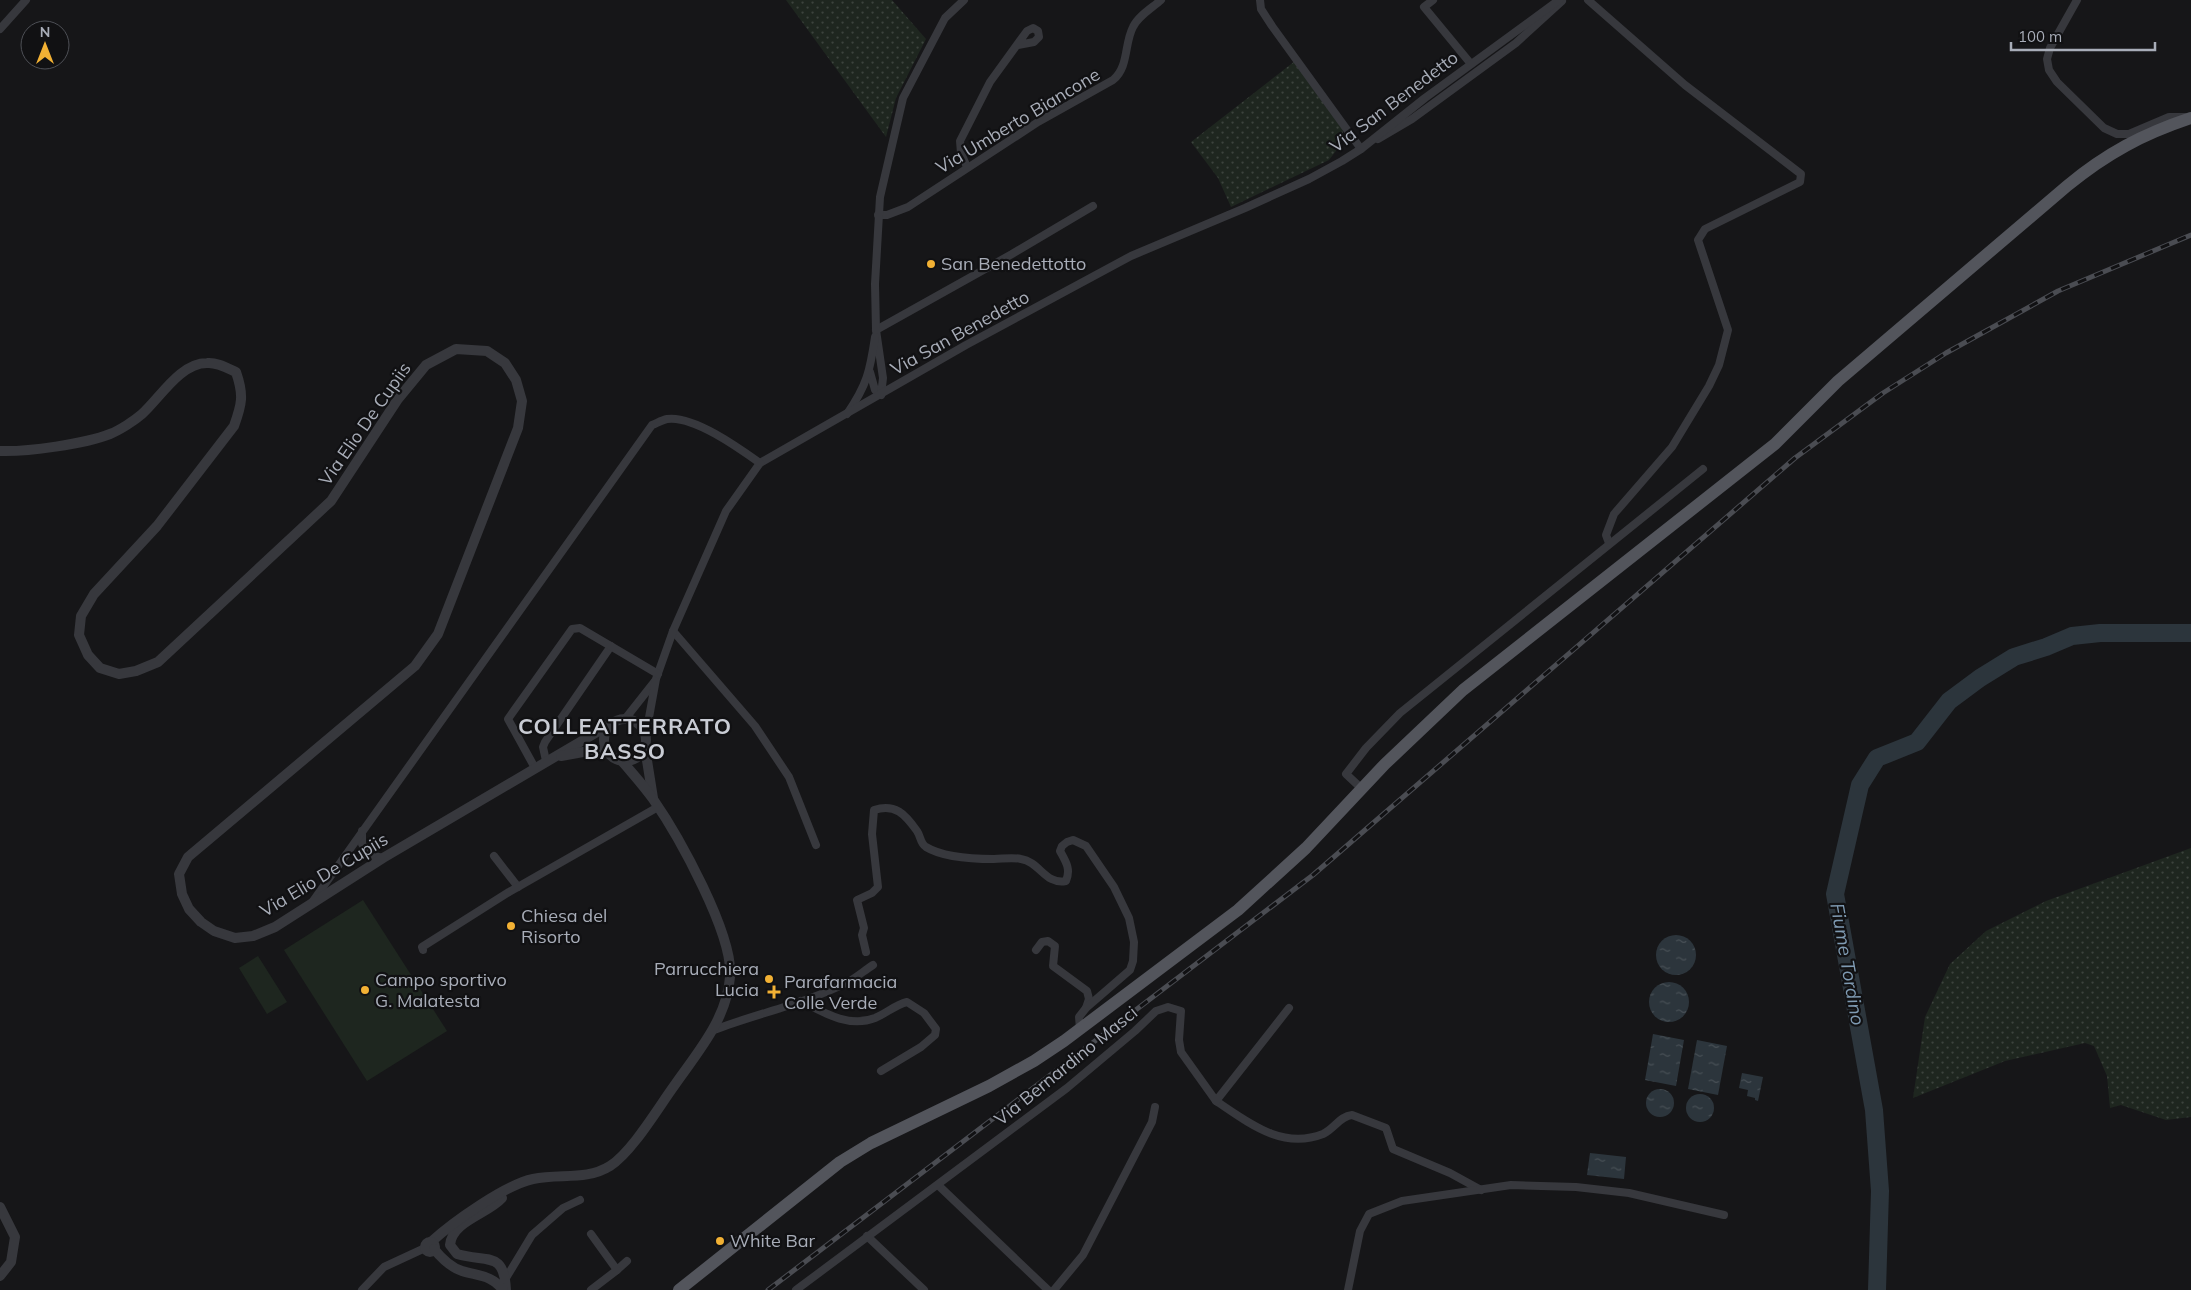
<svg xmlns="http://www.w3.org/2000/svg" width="2191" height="1290" font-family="Mulish,sans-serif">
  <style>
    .grass { fill: url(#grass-dots) }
    .pitch { fill: #1e261f }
    .water { fill: url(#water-ripples) }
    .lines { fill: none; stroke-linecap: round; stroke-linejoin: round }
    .river { stroke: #2c353c; stroke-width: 18 }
    .minor { stroke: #37383d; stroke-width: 8 }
    .tertiary { stroke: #37383d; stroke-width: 10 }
    .primary { stroke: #53555c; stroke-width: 12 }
    .rail-casing { stroke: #4a4c52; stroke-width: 5 }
    .rail { stroke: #111113; stroke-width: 3; stroke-dasharray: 9; stroke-linecap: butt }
    .poi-dot { fill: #f2b134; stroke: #111113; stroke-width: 2 }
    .labels { text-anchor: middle; stroke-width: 4.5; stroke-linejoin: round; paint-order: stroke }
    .street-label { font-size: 18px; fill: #a8adb8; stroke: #111113 }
    .poi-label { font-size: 18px; fill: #a8adb8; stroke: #111113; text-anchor: start }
    .water-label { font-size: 19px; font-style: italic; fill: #7f9bb3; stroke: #111113 }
    .district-label { font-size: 22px; font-weight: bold; letter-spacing: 1px; fill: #c9ccd4; stroke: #111113 }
  </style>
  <defs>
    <pattern id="grass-dots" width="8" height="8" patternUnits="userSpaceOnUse" patternTransform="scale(1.25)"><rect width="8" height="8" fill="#1e261f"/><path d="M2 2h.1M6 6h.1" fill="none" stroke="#3c433d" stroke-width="1.8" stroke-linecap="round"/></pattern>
    <pattern id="water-ripples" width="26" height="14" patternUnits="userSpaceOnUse" patternTransform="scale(1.25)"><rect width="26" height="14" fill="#2c353c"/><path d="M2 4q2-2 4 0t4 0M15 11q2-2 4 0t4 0" fill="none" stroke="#485056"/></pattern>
  </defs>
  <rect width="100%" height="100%" fill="#161618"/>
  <g class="grass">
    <path d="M786 0H892L926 39 896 98 886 137Z"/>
    <path d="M1295 61 1343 128 1342 143 1329 160 1231 207 1218 178 1191 142Z"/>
    <path d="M2191 848V1117L2166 1120 2121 1105 2110 1108 2107 1076 2094 1046 2085 1043 2005 1061 1913 1098 1925 1017 1950 964 1986 931 2046 901Z"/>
  </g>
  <g class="pitch">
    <path d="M363 900 447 1031 367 1081 284 950Z"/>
    <path d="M258 956 287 1002 267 1014 239 968Z"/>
  </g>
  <g class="water">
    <circle cx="1676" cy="955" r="20"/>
    <circle cx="1669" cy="1002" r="20"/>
    <path d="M1653 1034 1684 1040 1676 1086 1645 1080Z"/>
    <path d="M1697 1040 1727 1046 1718 1095 1688 1089Z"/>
    <path d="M1742 1073 1763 1077 1758 1101 1755 1100V1098L1747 1096 1748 1090 1739 1088Z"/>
    <circle cx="1660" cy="1103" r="14"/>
    <circle cx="1700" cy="1108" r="14"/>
    <path d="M1590 1153 1626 1157 1624 1179 1587 1175Z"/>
  </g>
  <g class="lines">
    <path class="river" d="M1877 1290 1880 1191 1874 1110 1835 894 1860 785 1877 758 1917 742 1949 701 1980 678 2014 657 2046 647 2072 636 2100 633H2191"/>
    <g class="minor">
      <path d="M1260 0 1261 9 1272 26 1361 149"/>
      <path d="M1433 0 1424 7 1471 64"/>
      <path d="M1588 0 1685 85 1801 174 1800 182 1705 229 1698 240 1728 330 1719 365 1709 386 1672 447 1614 514 1606 535 1609 543"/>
      <path d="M2077 0 2050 48 2047 59 2049 70 2057 82 2104 128 2117 134H2129L2169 117H2185"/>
      <path d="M0 29 26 0"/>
      <path d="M1378 139 1412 119 1516 43 1562 1"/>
      <path d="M967 167 961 153 960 141 990 82 1027 31 1033 28 1038 31 1039 37 1034 42 1018 45"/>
      <path d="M878 215H887L908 207 1038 122 1113 80C1129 67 1124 44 1133 27 1138 16 1152 8 1161 0"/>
      <path d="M876 330 1012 254 1093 206"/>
      <path d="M870 372 875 390 881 395"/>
      <path d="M881 395 883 378 876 330 875 284 880 197 903 98 945 18 964 0"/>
      <path d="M847 414C867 385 870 371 875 337"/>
      <path d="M673 631 755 726 789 777 816 845"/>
      <path d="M625 719 655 681"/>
      <path d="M646 734 656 679 673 631 726 511 760 463 966 345 1131 256 1245 208 1309 179 1342 161 1361 149 1425 98 1559 0"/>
      <path d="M546 761 543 747 545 742 611 646"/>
      <path d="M535 768 508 719 572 629 580 628 658 674"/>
      <path d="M1361 788 1346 774 1366 748 1400 713 1703 469"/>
      <path d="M362 831V844L370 855 383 858"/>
      <path d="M494 856 518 887"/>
      <path d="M313 901 652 425C657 423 662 420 667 419 693 415 739 448 760 463"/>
      <path d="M423 950 422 947 509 892 658 807"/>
      <path d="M1036 950 1042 942 1048 941 1055 946 1053 966 1087 991 1089 999 1086 1008"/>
      <path d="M866 952 862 935 864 928 857 900 872 893 878 887 872 834 874 810C895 803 905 814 917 831 921 837 920 843 926 847 944 858 973 859 994 859 1002 859 1012 857 1021 859 1040 862 1045 885 1066 881 1071 869 1066 862 1060 851L1062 846 1067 842 1073 840 1086 846 1114 887 1129 918 1134 942 1133 961 1130 970 1086 1008 1079 1017 1080 1029"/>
      <path d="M801 1001C824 1013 849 1028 875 1018 887 1013 895 1005 907 1002L924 1013 936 1029 935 1035 921 1047 881 1071"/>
      <path d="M714 1030C758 1013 805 1004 848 982 857 977 865 970 873 965"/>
      <path d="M1216 1101C1249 1123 1282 1150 1323 1134 1334 1129 1340 1116 1352 1115L1386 1128 1393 1149 1450 1173 1481 1190"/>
      <path d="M938 1185 1048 1290"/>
      <path d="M867 1236 924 1290"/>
      <path d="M617 1270 627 1261"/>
      <path d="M506 1278 532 1235 563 1208 580 1200"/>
      <path d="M362 1290 384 1267 425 1248"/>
      <path d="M591 1290 617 1270 591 1234"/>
      <path d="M796 1290 1067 1088 1135 1031 1156 1011 1168 1007 1181 1011 1179 1040 1181 1052 1216 1101 1289 1008"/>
      <path d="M1054 1290 1083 1255 1152 1122 1155 1107"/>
      <path d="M1348 1290 1360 1231 1369 1214 1402 1201 1511 1185 1576 1187 1629 1193 1724 1215"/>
    </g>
    <g class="tertiary">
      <path d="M0 451C27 452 85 444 110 434 120 430 134 421 142 414 160 398 180 363 207 363 217 362 227 368 236 372 244 395 242 404 234 426L157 526 94 594 81 616 79 635 88 655 100 668 119 674 136 671 158 662 331 501 398 399 426 365 456 349 487 351 505 363 516 380 522 401 518 428 438 634 415 666 188 857 179 874 182 894 189 909 201 922 214 931 235 938 253 936 275 927 383 858 609 725"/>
      <circle cx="625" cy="740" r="21"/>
      <path d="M645 748 653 798"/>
      <path d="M561 756 583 752 607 751"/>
      <path d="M502 1198C488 1214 452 1221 450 1245L457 1254C487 1263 504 1250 506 1290"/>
      <path d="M0 1207 15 1237 11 1262 0 1276"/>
      <path d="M431 1242C453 1222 505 1185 533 1179 560 1173 586 1181 610 1166 632 1152 658 1108 674 1086 697 1053 727 1019 730 977 734 935 678 835 653 799 644 786 632 773 622 761"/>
      <circle cx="430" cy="1247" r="5"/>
      <path d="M434 1249C442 1259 450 1267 462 1271 478 1276 492 1275 503 1290"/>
    </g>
    <path class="primary" d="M679 1290 840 1162 871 1143 989 1086 1034 1061 1064 1041 1238 910 1306 848 1385 764 1463 690 1775 444 1838 381 2067 186C2107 153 2143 134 2191 118"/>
    <g class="rail-casing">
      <path id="rail" d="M768 1290 1313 875 1795 458 1883 393 1946 353 2058 291 2191 235"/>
    </g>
    <use href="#rail" class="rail"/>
  </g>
  <g class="poi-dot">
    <circle cx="931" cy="264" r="5"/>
    <circle cx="511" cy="926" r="5"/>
    <circle cx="769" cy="979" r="5"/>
    <circle cx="365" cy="990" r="5"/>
    <path d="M771.5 984.5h5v5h5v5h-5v5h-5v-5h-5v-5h5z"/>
    <circle cx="720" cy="1241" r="5"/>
  </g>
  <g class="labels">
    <g class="street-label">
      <text transform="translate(1394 102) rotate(-37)" y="6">Via San Benedetto</text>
      <text transform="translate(1018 121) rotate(-31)" y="6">Via Umberto Biancone</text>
      <text transform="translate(960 333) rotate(-29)" y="6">Via San Benedetto</text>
      <text transform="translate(365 424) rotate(-55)" y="6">Via Elio De Cupiis</text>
      <text transform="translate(324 875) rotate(-31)" y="6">Via Elio De Cupiis</text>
      <text transform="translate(1066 1066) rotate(-39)" y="6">Via Bernardino Masci</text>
    </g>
    <g class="poi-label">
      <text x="941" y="270">San Benedettotto</text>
      <text x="521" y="922">Chiesa del<tspan x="521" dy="21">Risorto</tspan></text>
      <text x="759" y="975" text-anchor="end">Parrucchiera<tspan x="759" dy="21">Lucia</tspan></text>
      <text x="375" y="986">Campo sportivo<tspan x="375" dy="21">G. Malatesta</tspan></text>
      <text x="784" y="988">Parafarmacia<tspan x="784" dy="21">Colle Verde</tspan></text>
      <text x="730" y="1247">White Bar</text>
    </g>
    <g class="water-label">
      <text transform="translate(1848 964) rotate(80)" y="7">Fiume Tordino</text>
    </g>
    <g class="district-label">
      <text x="625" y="734">COLLEATTERRATO<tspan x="625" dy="25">BASSO</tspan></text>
    </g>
  </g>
  <g transform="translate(45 45)"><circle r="24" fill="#111113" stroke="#4d4f55"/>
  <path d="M0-4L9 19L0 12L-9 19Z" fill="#f2b134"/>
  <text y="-8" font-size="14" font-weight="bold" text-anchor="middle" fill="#a8adb8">N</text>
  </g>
  <path d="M2011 42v8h144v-8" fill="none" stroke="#a8adb8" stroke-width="2.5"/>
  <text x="2018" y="42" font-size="15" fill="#a8adb8" stroke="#111113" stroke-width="4" paint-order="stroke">100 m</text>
</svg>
